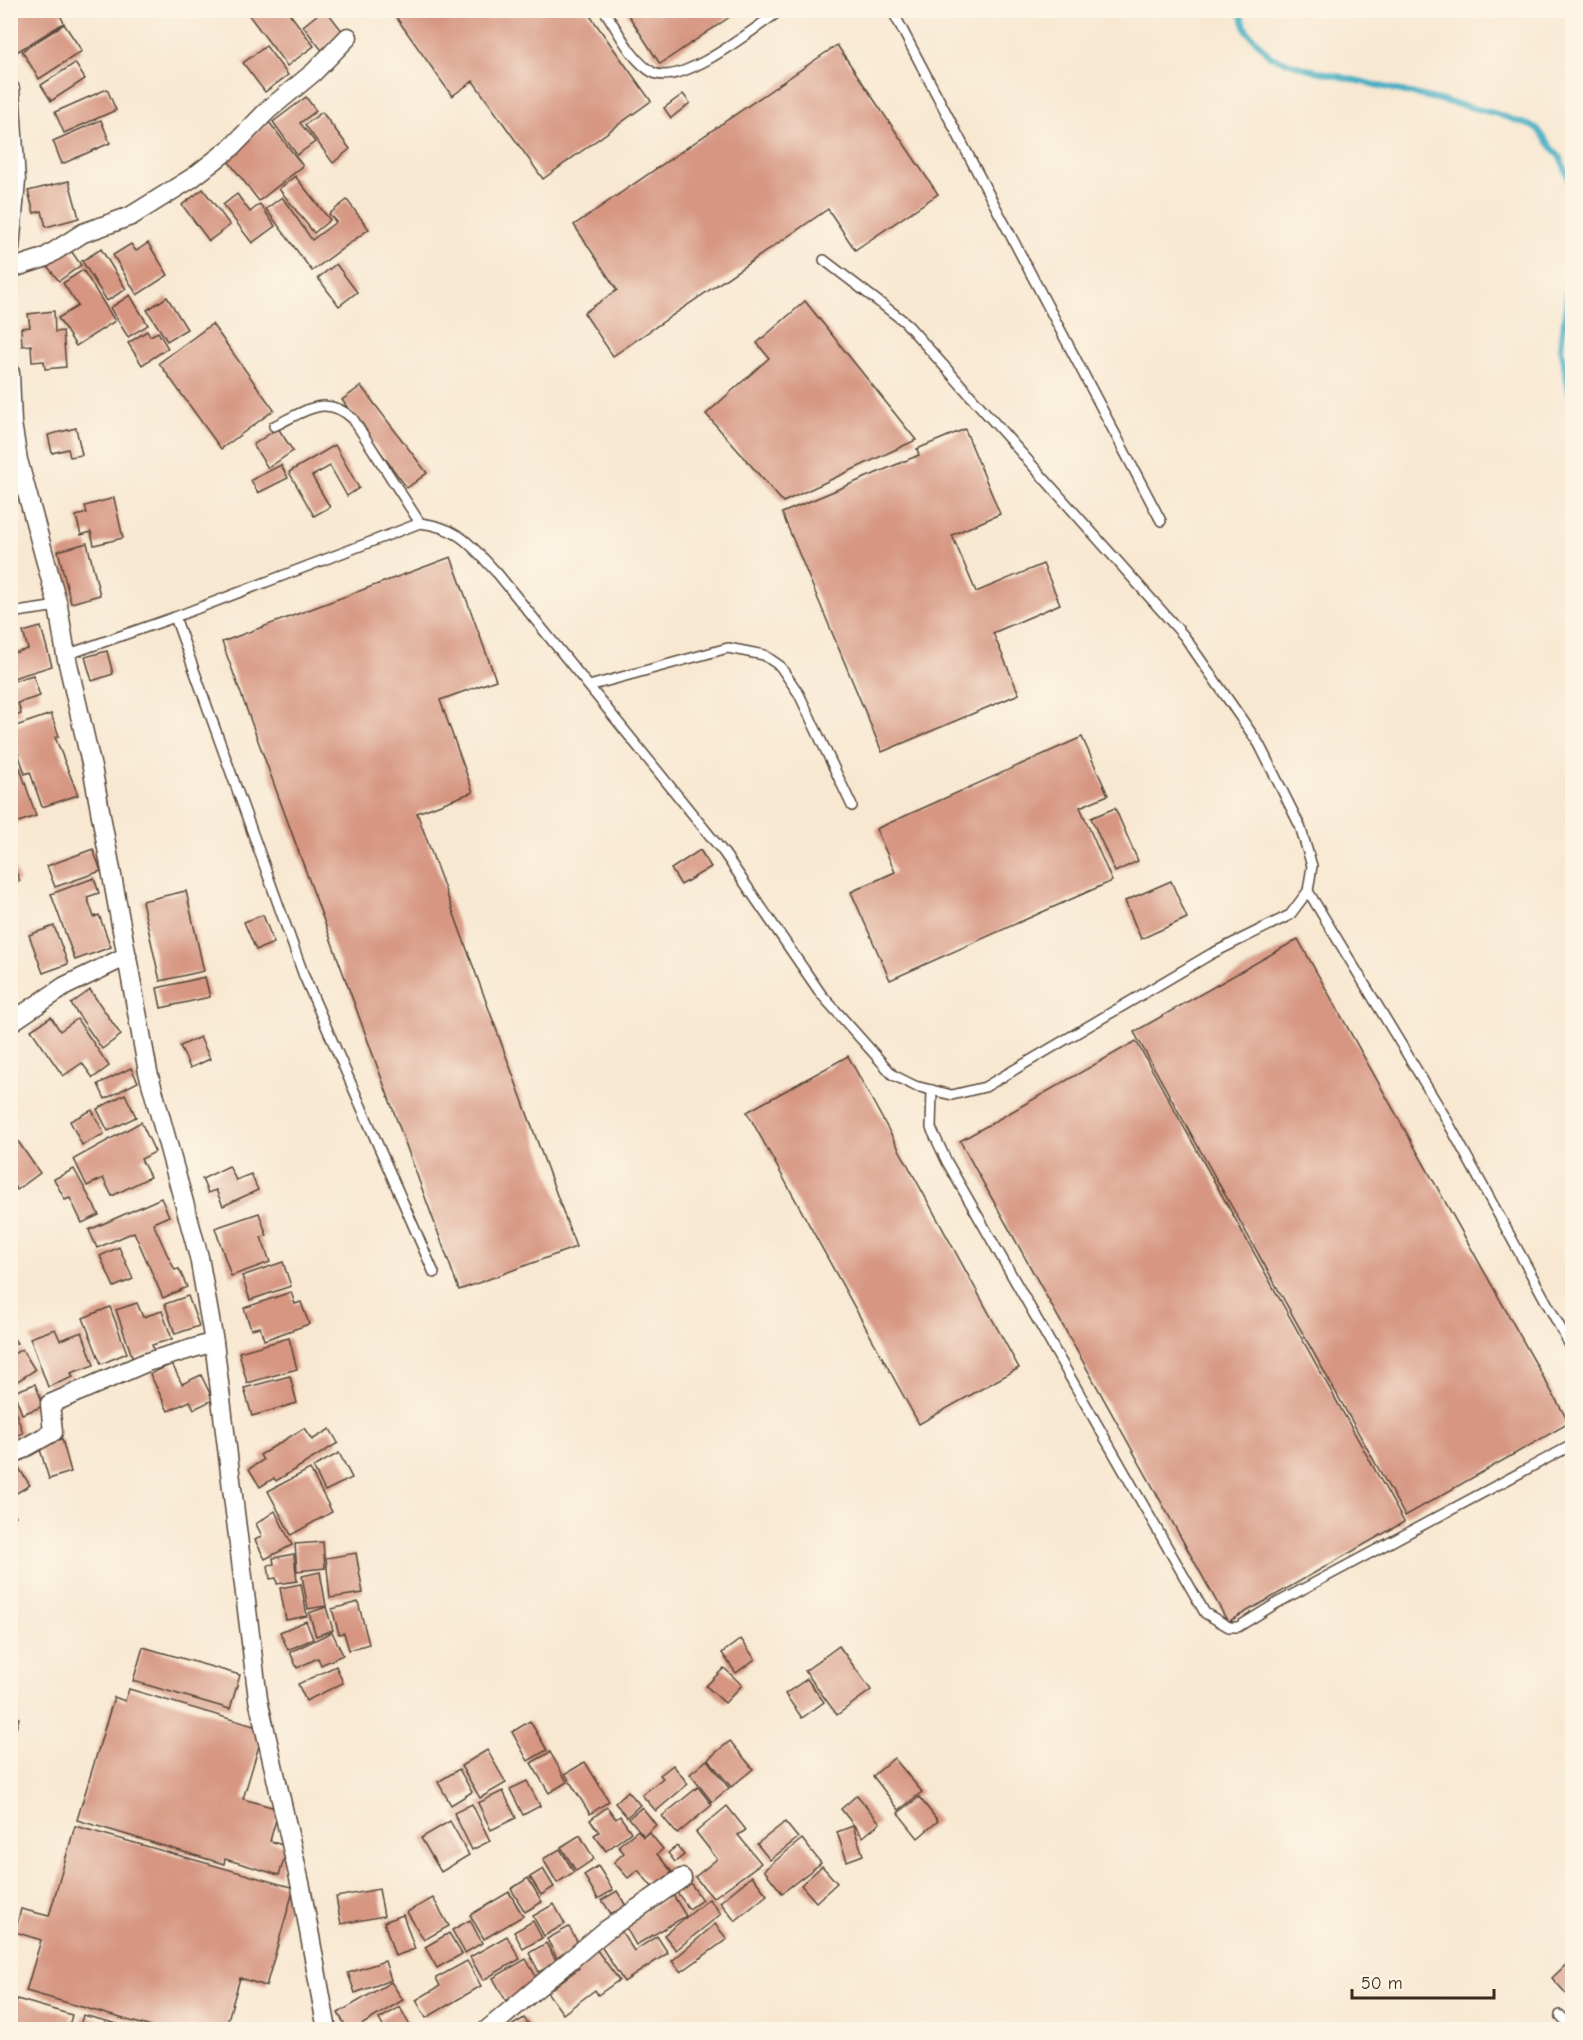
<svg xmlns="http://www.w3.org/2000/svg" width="1583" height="2040" font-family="'Comic Neue',sans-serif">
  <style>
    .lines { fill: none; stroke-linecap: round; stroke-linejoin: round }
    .stream { stroke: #45aec4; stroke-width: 6 }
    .building { fill: #d69682 }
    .lane-casing { stroke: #574639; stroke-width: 12 }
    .street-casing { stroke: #574639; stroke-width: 21 }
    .lane { stroke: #fff; stroke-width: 9 }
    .street { stroke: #fff; stroke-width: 18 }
  </style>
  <rect width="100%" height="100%" fill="#fcf5e5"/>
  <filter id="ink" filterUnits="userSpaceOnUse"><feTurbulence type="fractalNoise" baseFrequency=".0167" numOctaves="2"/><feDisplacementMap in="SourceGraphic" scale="12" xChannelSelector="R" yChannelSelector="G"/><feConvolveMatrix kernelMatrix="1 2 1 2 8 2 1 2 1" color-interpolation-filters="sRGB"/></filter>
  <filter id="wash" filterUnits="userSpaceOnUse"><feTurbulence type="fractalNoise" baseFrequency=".008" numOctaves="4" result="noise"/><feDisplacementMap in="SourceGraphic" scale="24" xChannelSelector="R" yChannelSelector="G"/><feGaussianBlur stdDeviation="1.35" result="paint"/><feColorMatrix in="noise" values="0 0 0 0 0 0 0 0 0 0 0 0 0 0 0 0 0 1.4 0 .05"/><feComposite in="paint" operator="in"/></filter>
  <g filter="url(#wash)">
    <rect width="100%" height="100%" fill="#f8e8d2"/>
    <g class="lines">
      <g class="stream">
        <path d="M1239 10 1247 31 1271 57 1308 69 1494 113 1537 128 1561 159 1572 187"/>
        <path d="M1572 247 1561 348 1572 407"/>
      </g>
    </g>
    <g id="blocks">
      <g class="building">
        <path d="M10 10H68L60 15 64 23 15 53 10 45Z"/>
        <path d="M245 10H287L314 46 287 66Z"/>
        <path d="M323 10H326L346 36 324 53 303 26Z"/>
        <path d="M391 10H586L651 101 543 179 473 81 452 96Z"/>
        <path d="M625 10H740L660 64Z"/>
        <path d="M64 24 82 51 39 79 22 51Z"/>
        <path d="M837 45 938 194 855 250 828 209 613 356 584 313 617 290 574 225Z"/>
        <path d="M266 46 288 75 265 92 243 63Z"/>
        <path d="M75 63 85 79 51 101 41 85Z"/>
        <path d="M107 89 116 110 64 133 55 112Z"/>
        <path d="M683 94 690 103 671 118 664 108Z"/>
        <path d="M306 97 316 111 300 123 315 142 297 155 273 122Z"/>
        <path d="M322 112 350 149 333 163 305 125Z"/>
        <path d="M101 120 110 143 62 164 53 141Z"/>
        <path d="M269 122 303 166 259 201 225 157Z"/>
        <path d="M295 176 330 220 314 233 279 189Z"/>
        <path d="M69 181 79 218 46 227 42 211 34 213 28 191Z"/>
        <path d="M203 189 230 225 209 241 182 205Z"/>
        <path d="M237 194 250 212 260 204 275 226 252 243 223 205Z"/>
        <path d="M282 197 312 240 336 222 329 214 347 200 369 229 312 271 266 209Z"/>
        <path d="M148 243 168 275 137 295 113 255 131 244 136 251Z"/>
        <path d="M67 245 81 265 59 281 44 262Z"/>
        <path d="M101 249 126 289 107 301 82 261Z"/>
        <path d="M336 264 357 292 339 306 318 278Z"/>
        <path d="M83 270 115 321 76 346 58 318 78 306 63 283Z"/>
        <path d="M130 295 148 325 128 337 110 308Z"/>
        <path d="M167 297 187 329 167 341 147 310Z"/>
        <path d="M805 301 916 440 783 502 706 414 769 358 757 343Z"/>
        <path d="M54 311 55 332 63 331 66 367 45 369 44 361 32 362 31 345 22 346 21 328 30 327 28 314Z"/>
        <path d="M212 324 274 410 221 449 159 363Z"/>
        <path d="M147 331 150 336 158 332 168 348 142 365 128 343Z"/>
        <path d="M361 386 427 473 407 488 342 400Z"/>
        <path d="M76 428 82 455 70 457 68 449 52 453 48 435Z"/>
        <path d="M278 428 293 451 268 468 253 445Z"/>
        <path d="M965 429 1000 514 952 535 976 592 1043 564 1060 604 993 633 1019 694 882 752 782 513 919 455 917 449Z"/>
        <path d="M335 445 359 488 347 496 330 466 312 476 330 507 314 516 289 472Z"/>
        <path d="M281 465 288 478 258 493 251 480Z"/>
        <path d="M114 498 123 538 94 545 91 532 81 535 76 516 87 513 85 506Z"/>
        <path d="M87 543 100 595 71 603 58 551Z"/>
        <path d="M451 557 496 680 440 700 473 792 417 813 576 1247 459 1290 222 642Z"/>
        <path d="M41 627 52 666 10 679V654L28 649 23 632Z"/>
        <path d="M107 651 113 674 92 681 85 657Z"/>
        <path d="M33 675 40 696 18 703 21 714 10 718V682Z"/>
        <path d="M51 714 59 736 55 737 78 795 42 807 30 772 25 774 10 728Z"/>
        <path d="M1082 737 1108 795 1080 807 1112 881 890 980 851 892 895 872 876 829Z"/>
        <path d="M20 768 36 816 10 825V771Z"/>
        <path d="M1115 808 1138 861 1115 872 1091 818Z"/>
        <path d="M93 849 101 871 55 887 47 866Z"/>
        <path d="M700 850 711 867 681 885 671 869Z"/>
        <path d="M10 858 20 881 10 885Z"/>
        <path d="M94 878 99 893 87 897 94 917 99 915 111 947 75 960 51 894Z"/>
        <path d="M1171 881 1187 918 1141 939 1125 901Z"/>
        <path d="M186 891 204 971 160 981 142 901Z"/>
        <path d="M263 915 274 943 256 950 244 922Z"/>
        <path d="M54 926 68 964 43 973 29 935Z"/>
        <path d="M1298 939 1569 1423 1405 1516 1134 1032Z"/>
        <path d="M205 977 210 997 161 1008 157 988Z"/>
        <path d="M90 990 121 1035 102 1049 71 1004Z"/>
        <path d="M51 1017 60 1031 77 1019 109 1066 93 1078 82 1063 63 1076 31 1030Z"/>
        <path d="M200 1037 210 1059 190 1068 180 1046Z"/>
        <path d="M1136 1041 1404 1522 1228 1622 960 1141Z"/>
        <path d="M848 1056 1019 1368 919 1424 747 1112Z"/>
        <path d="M131 1068 138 1082 105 1099 98 1084Z"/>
        <path d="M125 1094 136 1117 108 1131 97 1109Z"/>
        <path d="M92 1110 104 1134 82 1145 70 1121Z"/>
        <path d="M141 1122 155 1152 141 1159 150 1177 112 1196 103 1178 87 1186 74 1159Z"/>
        <path d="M17 1140 40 1173 17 1190 10 1181V1145Z"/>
        <path d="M229 1166 236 1180 251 1174 258 1190 223 1206 216 1190 208 1193 202 1179Z"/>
        <path d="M74 1169 99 1215 82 1223 70 1198 65 1200 54 1179Z"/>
        <path d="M161 1198 169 1216 153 1223 167 1254 175 1270 179 1269 187 1287 163 1298 134 1232 97 1248 89 1230Z"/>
        <path d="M259 1213 267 1236 261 1237 270 1262 231 1276 215 1228Z"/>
        <path d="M119 1247 133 1279 114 1287 100 1256Z"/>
        <path d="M283 1262 291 1286 250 1300 242 1276Z"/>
        <path d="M291 1292 295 1304 301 1302 309 1324 264 1340 260 1327 251 1329 244 1308Z"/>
        <path d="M188 1296 199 1326 175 1334 165 1304Z"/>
        <path d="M137 1303 143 1317 162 1311 172 1339 152 1345 154 1351 133 1359 116 1310Z"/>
        <path d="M110 1307 127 1353 101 1364 83 1318Z"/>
        <path d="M55 1329 60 1340 82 1332 94 1365 71 1373 73 1377 48 1387 30 1338Z"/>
        <path d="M10 1333 17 1343 10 1347Z"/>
        <path d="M289 1338 297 1369 247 1383 239 1352Z"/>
        <path d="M22 1349 35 1370 13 1384 10 1356Z"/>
        <path d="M172 1364 182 1384 201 1375 213 1400 194 1409 190 1401 168 1411 150 1374Z"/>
        <path d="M290 1376 297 1403 252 1416 244 1388Z"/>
        <path d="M35 1384 44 1406 22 1414 14 1392Z"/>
        <path d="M13 1405 23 1433 10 1438V1406Z"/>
        <path d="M304 1428 312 1440 330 1429 338 1443 276 1481 274 1478 260 1487 249 1469 263 1460 260 1455Z"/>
        <path d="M62 1439 71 1472 49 1479 39 1446Z"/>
        <path d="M339 1453 352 1478 325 1491 313 1467Z"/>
        <path d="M13 1459 30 1485 10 1497V1461Z"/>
        <path d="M310 1469 332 1512 291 1535 268 1491Z"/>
        <path d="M10 1508 16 1516 10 1520Z"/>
        <path d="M275 1511 292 1545 265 1559 255 1540 262 1536 256 1524Z"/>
        <path d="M323 1542 325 1568 297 1571 295 1544Z"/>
        <path d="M356 1553 363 1593 330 1598 326 1558Z"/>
        <path d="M294 1554 297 1581 277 1584 276 1578 270 1579 268 1565 274 1564 273 1558Z"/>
        <path d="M320 1572 326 1606 308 1609 302 1576Z"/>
        <path d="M301 1584 307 1616 286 1620 280 1588Z"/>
        <path d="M358 1602 369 1644 349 1650 344 1633 339 1634 332 1609Z"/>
        <path d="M326 1607 333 1630 316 1636 309 1613Z"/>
        <path d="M306 1621 313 1639 288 1650 280 1632Z"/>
        <path d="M332 1632 343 1655 321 1665 318 1658 297 1668 290 1652Z"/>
        <path d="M741 1639 755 1659 736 1673 722 1653Z"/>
        <path d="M839 1646 871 1690 837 1715 805 1671Z"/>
        <path d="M143 1647 240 1675 230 1709 133 1681Z"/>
        <path d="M336 1666 343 1683 306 1701 298 1684Z"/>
        <path d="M724 1668 742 1685 725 1703 706 1686Z"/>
        <path d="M807 1679 824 1702 802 1718 785 1694Z"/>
        <path d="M129 1689 264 1729 243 1799 279 1809 270 1841 288 1847 279 1875 225 1859 224 1864 77 1820 114 1697 125 1701Z"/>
        <path d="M10 1716 19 1718 11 1746H10Z"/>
        <path d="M530 1721 547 1750 528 1761 512 1732Z"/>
        <path d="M730 1741 753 1769 731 1787 708 1759Z"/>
        <path d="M487 1750 506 1783 480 1798 461 1766Z"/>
        <path d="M550 1752 567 1782 549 1793 531 1763Z"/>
        <path d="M894 1758 922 1792 899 1810 873 1776Z"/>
        <path d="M707 1760 729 1788 712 1802 690 1774Z"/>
        <path d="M585 1762 609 1801 590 1814 565 1774Z"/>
        <path d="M673 1765 688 1784 656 1811 642 1795 663 1778 660 1775Z"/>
        <path d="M459 1769 472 1792 451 1805 438 1782Z"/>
        <path d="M527 1781 540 1806 523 1815 510 1789Z"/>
        <path d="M698 1787 712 1805 677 1834 662 1816Z"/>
        <path d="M503 1791 516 1818 491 1830 478 1803Z"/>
        <path d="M628 1791 640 1805 627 1817 615 1803Z"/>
        <path d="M857 1795 880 1823 863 1837 841 1809Z"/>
        <path d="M919 1797 938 1821 918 1838 898 1813Z"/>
        <path d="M472 1804 490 1841 472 1850 454 1813Z"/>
        <path d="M727 1806 746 1830 738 1835 761 1863 713 1898 695 1877 717 1859 696 1832Z"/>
        <path d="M607 1807 616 1819 620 1816 631 1832 606 1851 594 1835 599 1832 590 1820Z"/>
        <path d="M642 1807 656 1825 644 1836 629 1818Z"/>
        <path d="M450 1821 469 1855 441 1872 421 1838Z"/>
        <path d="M785 1822 798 1838 770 1860 757 1844Z"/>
        <path d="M75 1826 294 1888 266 1986 240 1978 225 2030H162L26 1991 41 1940 15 1932 21 1909 49 1916Z"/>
        <path d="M853 1826 863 1855 847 1861 837 1832Z"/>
        <path d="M638 1830 643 1837 649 1832 663 1849 657 1854 672 1872 653 1888 638 1870 628 1878 614 1862 624 1853 618 1846Z"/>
        <path d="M580 1835 594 1859 576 1871 561 1847Z"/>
        <path d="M802 1839 821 1863 782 1893 764 1870Z"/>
        <path d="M677 1846 684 1855 675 1862 668 1853Z"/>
        <path d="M560 1849 574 1872 557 1883 543 1859Z"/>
        <path d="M598 1866 613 1890 598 1899 584 1875Z"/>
        <path d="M822 1866 837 1883 816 1902 801 1885Z"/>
        <path d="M543 1869 554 1887 541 1895 530 1877Z"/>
        <path d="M752 1876 767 1895 735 1921 720 1902Z"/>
        <path d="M528 1878 542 1902 525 1912 511 1889Z"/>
        <path d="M687 1878 702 1900 689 1909 674 1888Z"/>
        <path d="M379 1889 384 1916 341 1924 336 1897Z"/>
        <path d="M617 1891 629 1911 615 1920 602 1900Z"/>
        <path d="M509 1892 523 1916 484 1939 470 1915Z"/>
        <path d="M673 1895 686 1916 636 1945 624 1924Z"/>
        <path d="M433 1898 449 1926 424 1940 407 1912Z"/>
        <path d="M709 1899 721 1914 676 1950 664 1935Z"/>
        <path d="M554 1904 565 1924 544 1936 533 1916Z"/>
        <path d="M403 1915 415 1949 395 1956 384 1922Z"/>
        <path d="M470 1920 482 1943 465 1953 452 1930Z"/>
        <path d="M533 1921 542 1938 523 1949 514 1932Z"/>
        <path d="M715 1924 727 1939 681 1972 672 1961Z"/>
        <path d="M569 1927 579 1945 557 1958 547 1939Z"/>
        <path d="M620 1929 634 1951 657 1936 668 1953 624 1982 599 1943Z"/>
        <path d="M449 1933 462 1954 437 1968 425 1947Z"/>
        <path d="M507 1936 520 1959 483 1980 470 1957Z"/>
        <path d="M546 1943 557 1962 539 1972 529 1953Z"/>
        <path d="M593 1945 619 1980 598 1995 595 1990 563 2014 547 1992 579 1968 573 1960Z"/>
        <path d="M526 1959 539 1982 506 2001 493 1978Z"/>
        <path d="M1572 1959V2000L1552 1978Z"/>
        <path d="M385 1961 391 1980 355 1993 348 1973Z"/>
        <path d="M467 1961 481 1986 426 2018 416 2000 440 1986 436 1978Z"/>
        <path d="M391 1982 403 2000 353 2030H348L338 2013Z"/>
        <path d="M17 1999 72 2015 68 2030H10Z"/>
        <path d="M400 2007 412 2030H385L379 2019Z"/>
        <path d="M83 2015 118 2024 116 2030H79Z"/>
        <path d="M524 2018 533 2030H513L511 2026Z"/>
      </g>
    </g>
  </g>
  <g filter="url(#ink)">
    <use href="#blocks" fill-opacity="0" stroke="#574639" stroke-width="1.5"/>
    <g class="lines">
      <g class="lane-casing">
        <g id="lane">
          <path d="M604 10C618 30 631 60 652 72 680 89 756 27 781 10"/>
          <path d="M892 10 1161 521"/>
          <path d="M274 426C304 412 325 393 353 419L420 523"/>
          <path d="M10 613 58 606"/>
          <path d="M175 617 304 976 434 1273"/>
          <path d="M66 655 175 617 420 523C461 528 471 546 498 574L724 853 821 994 893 1075 915 1086 952 1095 985 1087 1211 954 1290 915 1308 891 1312 866 1300 826 1259 744 1184 636 905 322 824 260"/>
          <path d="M589 686 728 648 764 655 780 666 799 694 852 806"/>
          <path d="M1308 891 1444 1115 1572 1349"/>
          <path d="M932 1090 931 1128 947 1162 1205 1613 1229 1627H1238L1277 1603 1572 1445"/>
          <path d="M1560 2015 1572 2028"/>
        </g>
      </g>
      <g class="street-casing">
        <g id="street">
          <path d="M10 89 16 181 10 249"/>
          <path d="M10 269 44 258 83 233 131 216 192 178 232 147 268 110 314 72 348 37"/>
          <path d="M10 373 12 423 18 460 58 606 66 655 93 772 148 1072 199 1257 214 1342 258 1699 301 1887 327 2030"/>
          <path d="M10 1023 65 986 127 956"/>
          <path d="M10 1456 53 1432 50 1404 147 1362 214 1342"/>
          <path d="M487 2030 605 1931 682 1878"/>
        </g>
      </g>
      <use href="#lane" class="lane"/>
      <use href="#street" class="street"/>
    </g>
  </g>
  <rect width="1583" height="2040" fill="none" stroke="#fcf5e5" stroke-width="36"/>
  <path d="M1352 1989v9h142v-9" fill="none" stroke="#3b2a1e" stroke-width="3"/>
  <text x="1361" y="1989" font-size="18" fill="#3b2a1e" stroke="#fcf5e5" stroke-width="4.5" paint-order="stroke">50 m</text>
</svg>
